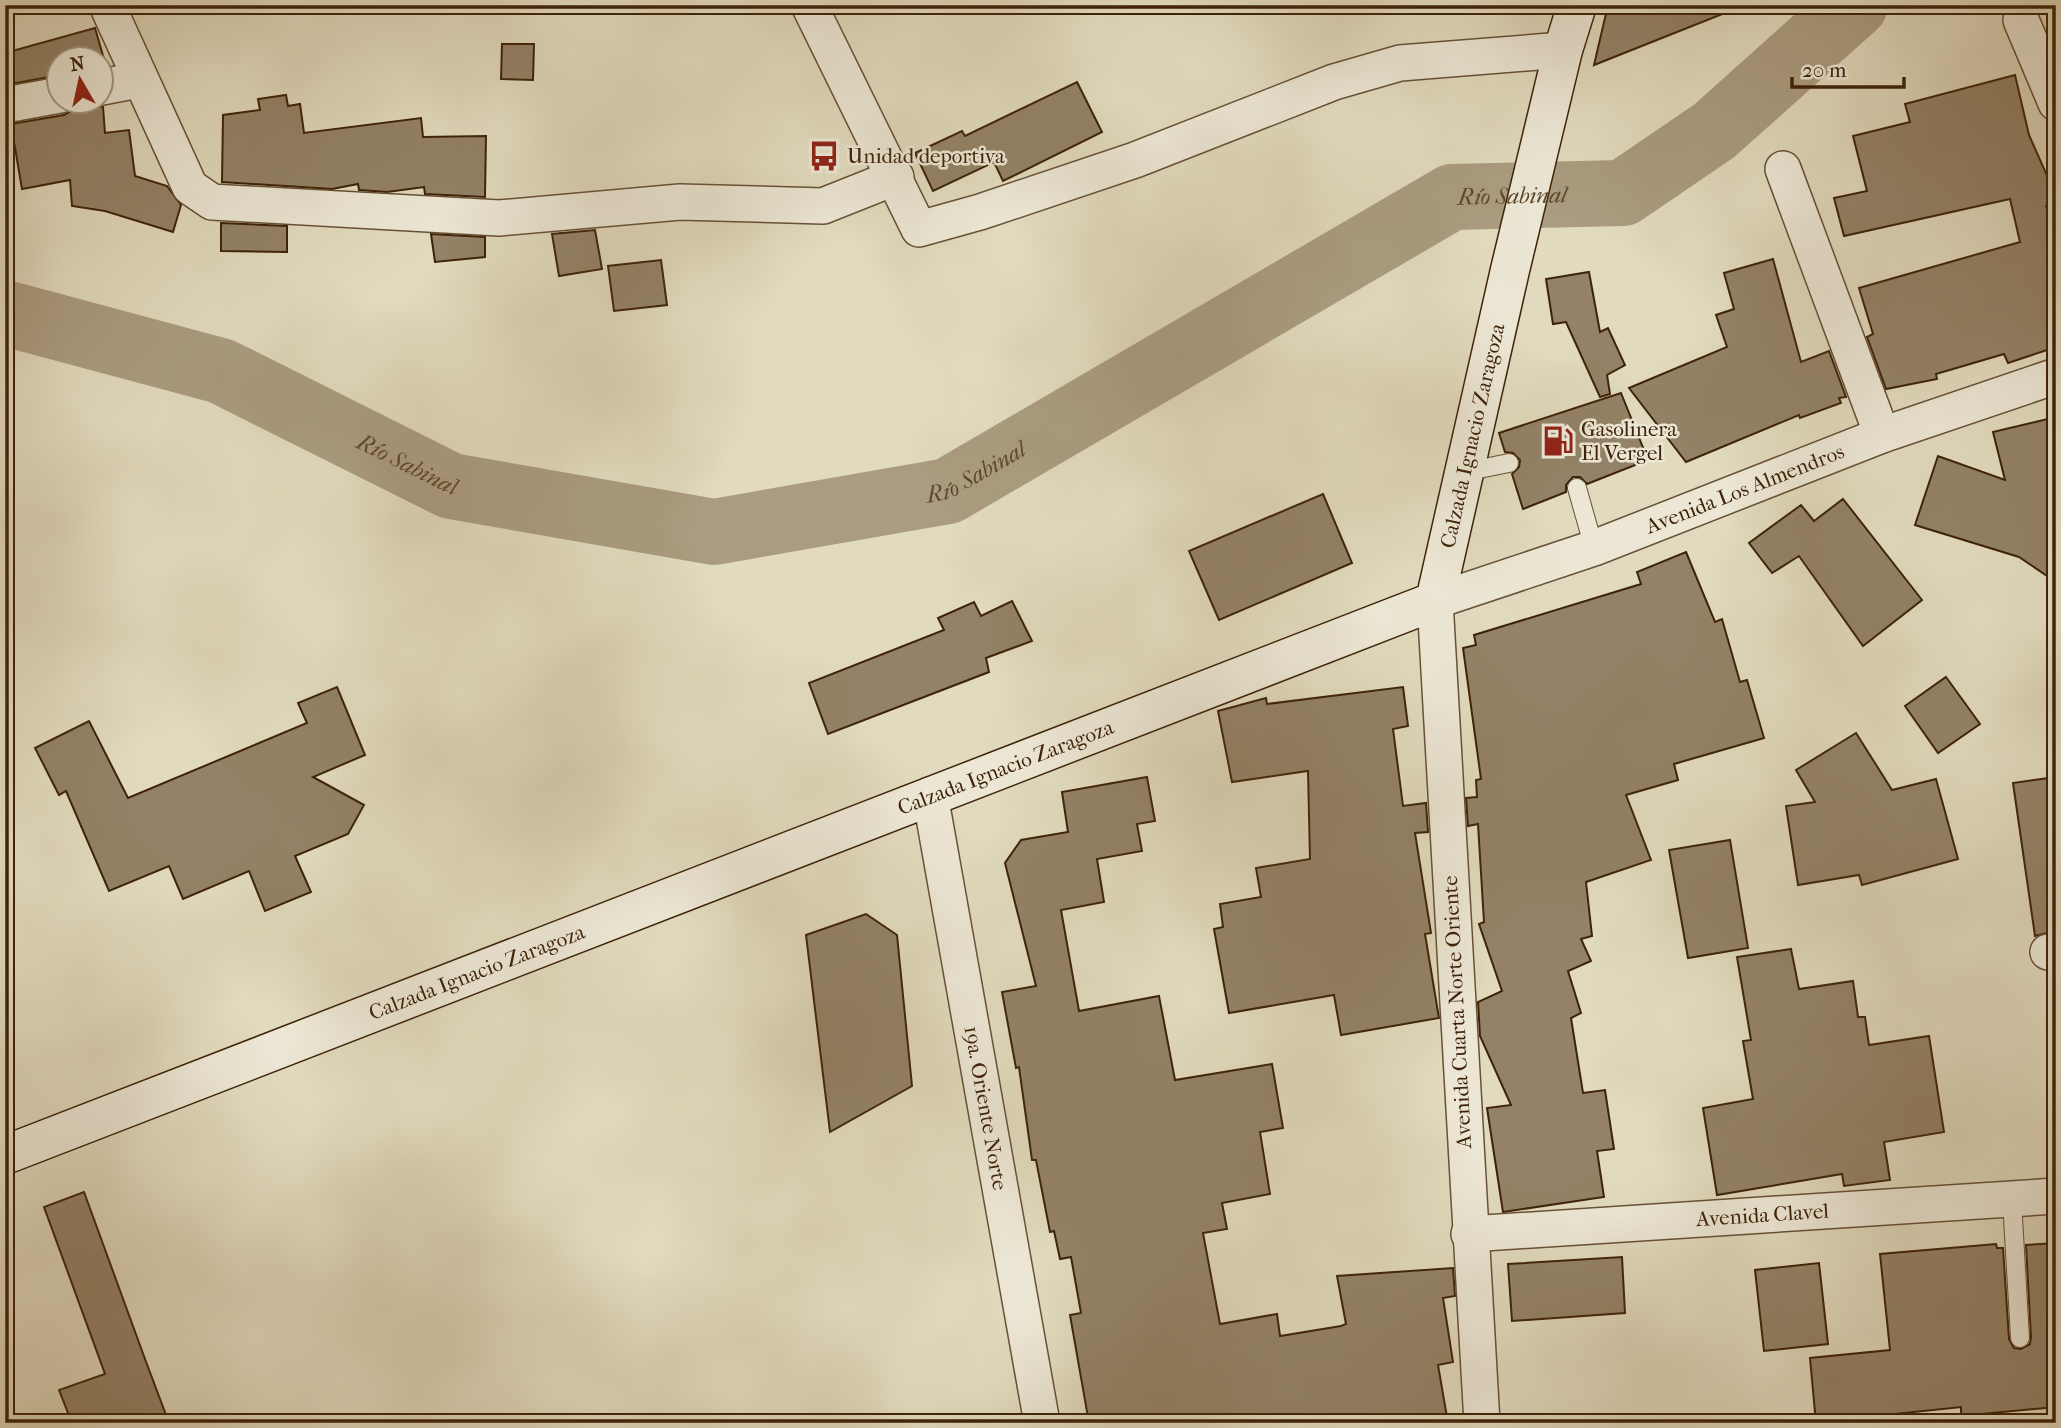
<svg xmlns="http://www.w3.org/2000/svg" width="2061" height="1428" font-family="'IM FELL French Canon',serif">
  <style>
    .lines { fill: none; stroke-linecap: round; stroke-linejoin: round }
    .river { stroke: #aa9c80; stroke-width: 66 }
    .building { fill: #938267; stroke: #3e2308; stroke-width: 2 }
    .lane-casing { stroke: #675136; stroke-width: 20 }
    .street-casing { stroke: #675136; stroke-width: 38 }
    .secondary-casing { stroke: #3e2308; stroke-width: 41 }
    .lane { stroke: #ece7d5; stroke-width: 18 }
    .street { stroke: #ece7d5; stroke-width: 35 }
    .secondary { stroke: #ece7d5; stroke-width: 38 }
    .labels { text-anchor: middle; stroke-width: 5; stroke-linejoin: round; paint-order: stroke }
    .poi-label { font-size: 21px; fill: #3e2308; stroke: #ece7d5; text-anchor: start }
    .street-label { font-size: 21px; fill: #3e2308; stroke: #ece7d5 }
    .water-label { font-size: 23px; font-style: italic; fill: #5e472c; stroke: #ece7d5 }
  </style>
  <rect width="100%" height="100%" fill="#e1dabe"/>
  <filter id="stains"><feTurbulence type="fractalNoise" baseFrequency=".00286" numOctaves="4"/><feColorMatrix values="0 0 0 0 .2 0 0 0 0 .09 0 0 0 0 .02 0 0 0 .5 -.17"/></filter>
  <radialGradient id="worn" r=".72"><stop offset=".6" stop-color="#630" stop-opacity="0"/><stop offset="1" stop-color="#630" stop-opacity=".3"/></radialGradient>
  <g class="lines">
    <path class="river" id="s1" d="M5 313 221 371 451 486 714 532 948 491 1452 197 1623 193 1714 131 1855 5"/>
  </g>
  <g class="building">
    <path d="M1608 5H1739L1740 7 1594 65Z"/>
    <path d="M95 28 104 59 60 60V75L5 85V53Z"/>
    <path d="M502 44H534L533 80 501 79Z"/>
    <path d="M2015 75 2029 135 2056 196V202L2046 206 2056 235V347L2008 363 2004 354 1936 374 1937 379 1886 389 1867 337 1873 334 1859 288 2020 242 2010 199 1844 236 1834 198 1867 191 1853 136 1910 122 1905 104Z"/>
    <path d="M1077 82 1102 132 1003 181 994 162 933 191 915 153 962 131 965 136Z"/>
    <path d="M286 95 288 106 300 104 304 133 421 118 423 137 486 136 485 197 425 194 424 187 387 192 359 190 358 184 332 189 222 182 223 115 260 110 258 99Z"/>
    <path d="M79 102 103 107 105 133 129 130 135 176 167 186 181 205 173 232 105 211 72 206 70 180 22 189 11 124 64 115 73 110Z"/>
    <path d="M221 223 287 226V252L221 251Z"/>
    <path d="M595 230 602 269 559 276 552 234Z"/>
    <path d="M431 234 485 237V257L435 262Z"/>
    <path d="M1773 259 1801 362 1829 351 1846 397 1839 398 1841 403 1800 418 1799 415 1686 462 1629 388 1727 347 1716 315 1734 309 1724 273Z"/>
    <path d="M661 260 667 305 614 311 608 266Z"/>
    <path d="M1589 272 1600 332 1608 328 1625 365 1607 375 1610 394 1600 397 1566 322 1553 324 1546 279Z"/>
    <path d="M1621 393 1648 460 1587 484 1580 477H1573L1566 485V492L1523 509 1512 474 1519 467 1520 460 1513 453 1505 452 1499 433Z"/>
    <path d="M2056 417V582L2019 557 1915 525 1938 456 2005 480 1993 432Z"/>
    <path d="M1323 494 1352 563 1219 620 1189 551Z"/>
    <path d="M1843 499 1922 600 1863 646 1799 556 1772 573 1749 543 1801 505 1814 521Z"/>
    <path d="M1686 552 1715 622 1722 619 1740 682 1747 680 1764 738 1674 764 1678 780 1626 795 1651 860 1586 882 1592 936 1581 939 1591 961 1568 971 1581 1013 1571 1018 1583 1093 1605 1090 1614 1149 1597 1151 1604 1197 1503 1212 1487 1108 1511 1105 1480 1036 1478 1002 1502 991 1479 924 1484 922 1478 824 1468 826 1466 798 1477 797 1476 780 1481 779 1463 648 1476 645 1474 635 1641 584 1637 572Z"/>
    <path d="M1012 601 1032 641 986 658 989 672 828 734 809 683 944 630 938 618 974 602 981 616Z"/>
    <path d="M1946 677 1980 724 1938 753 1905 706Z"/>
    <path d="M337 687 365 755 313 777 364 805 348 834 295 856 311 892 265 911 249 871 183 899 169 866 109 891 66 791 59 795 35 748 89 721 128 798 307 723 298 703Z"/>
    <path d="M1403 687 1408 726 1393 729 1403 806 1426 803 1428 832 1415 833 1431 933 1425 934 1439 1018 1341 1035 1334 995 1229 1013 1214 929 1223 927 1220 904 1261 897 1256 868 1310 859 1308 771 1232 782 1218 711 1266 698 1267 704Z"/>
    <path d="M1856 733 1892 790 1936 779 1958 859 1862 885 1859 875 1798 885 1786 806 1815 802 1796 770Z"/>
    <path d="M1147 777 1155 821 1137 824 1142 851 1097 859 1104 902 1061 910 1079 1011 1159 996 1175 1080 1272 1064 1283 1128 1260 1132 1270 1194 1222 1203 1227 1229 1203 1233 1220 1324 1277 1314 1280 1336 1341 1326 1346 1324 1337 1276 1453 1268 1455 1296 1443 1298 1453 1362 1438 1365 1448 1423H1089L1070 1315 1081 1313 1071 1257 1060 1259 1054 1231 1050 1232 1036 1160H1032L1019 1067 1016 1068 1002 992 1036 986 1005 863 1021 840 1068 832 1062 792Z"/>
    <path d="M2056 777V931L2035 936 2013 783Z"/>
    <path d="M1730 840 1748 948 1688 958 1669 850Z"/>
    <path d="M866 914 897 935 912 1086 830 1132 806 935Z"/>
    <path d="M1791 949 1799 989 1853 981 1858 1017H1865L1869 1045 1929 1036 1944 1132 1884 1142 1890 1180 1844 1186 1842 1174 1717 1195 1703 1108 1753 1099 1743 1041 1751 1040 1737 957Z"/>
    <path d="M84 1192 145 1359 169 1423H72L59 1390 105 1374 44 1207Z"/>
    <path d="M2056 1243V1407L1961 1416V1407L1876 1416V1423H1816L1810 1358 1890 1350 1880 1254 1996 1244 1997 1248H2003L2009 1339 2014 1348 2021 1349 2030 1344 2031 1337 2026 1245Z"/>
    <path d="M1622 1257 1625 1313 1512 1321 1508 1264Z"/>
    <path d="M1819 1263 1828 1344 1764 1351 1755 1270Z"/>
  </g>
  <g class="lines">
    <g class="lane-casing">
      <g id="lane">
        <path d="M1464 472 1509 463"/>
        <path d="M1577 488 1594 548"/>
        <path d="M2012 1200 2020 1338"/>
      </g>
    </g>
    <g class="street-casing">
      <g id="street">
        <path d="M107 5 190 187 212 202 499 218 680 202 823 206 896 177"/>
        <path d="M809 5 919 229 980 212 1135 160 1334 82 1400 63 1563 50"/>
        <path d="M2021 20 2056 103"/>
        <path d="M102 87 138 80"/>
        <path d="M5 105 60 95"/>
        <path d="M1783 169 1882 435"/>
        <path id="s2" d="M930 795 1042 1423"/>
        <path d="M2048 952 2056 951"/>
        <path id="s3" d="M1469 1234 2056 1196"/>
        <path id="s4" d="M1482 1423 1435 601 1594 548 1882 435 2056 376"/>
      </g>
    </g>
    <g class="secondary-casing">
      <g id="secondary">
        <path id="s5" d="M5 1155 1435 601 1510 270 1563 50 1577 5"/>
      </g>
    </g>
    <use href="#lane" class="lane"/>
    <use href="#street" class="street"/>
    <use href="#secondary" class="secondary"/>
  </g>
  <defs>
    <g id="bus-bare" transform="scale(2.415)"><path d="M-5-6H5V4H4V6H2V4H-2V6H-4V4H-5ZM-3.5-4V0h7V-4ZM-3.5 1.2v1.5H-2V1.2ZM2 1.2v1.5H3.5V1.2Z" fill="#8f2418" stroke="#ece7d5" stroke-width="2.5" paint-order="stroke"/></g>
    <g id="fuel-bare" transform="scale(2.415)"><path d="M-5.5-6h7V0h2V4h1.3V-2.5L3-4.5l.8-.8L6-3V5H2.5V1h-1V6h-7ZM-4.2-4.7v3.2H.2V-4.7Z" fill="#8f2418" stroke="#ece7d5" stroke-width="2.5" paint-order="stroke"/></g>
  </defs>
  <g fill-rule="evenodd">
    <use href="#bus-bare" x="824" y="156"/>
    <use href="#fuel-bare" x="1558" y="441"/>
  </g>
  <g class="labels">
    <g class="poi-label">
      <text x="847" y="163">Unidad deportiva</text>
      <text x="1581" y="436">Gasolinera<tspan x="1581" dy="24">El Vergel</tspan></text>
    </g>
    <g class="street-label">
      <text dy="7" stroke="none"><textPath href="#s5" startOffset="1703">Calzada Ignacio Zaragoza</textPath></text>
      <text dy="7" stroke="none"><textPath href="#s4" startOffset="1153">Avenida Los Almendros</textPath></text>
      <text dy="7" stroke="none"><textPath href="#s5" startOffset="1073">Calzada Ignacio Zaragoza</textPath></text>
      <text dy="7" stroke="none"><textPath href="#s5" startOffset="506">Calzada Ignacio Zaragoza</textPath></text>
      <text transform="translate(1457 1012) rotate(-93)" y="7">Avenida Cuarta Norte Oriente</text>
      <text dy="7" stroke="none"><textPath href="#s2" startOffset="318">19a. Oriente Norte</textPath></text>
      <text dy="7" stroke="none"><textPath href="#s3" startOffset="294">Avenida Clavel</textPath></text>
    </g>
    <g class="water-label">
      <text dy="8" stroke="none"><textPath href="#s1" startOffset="1629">Río Sabinal</textPath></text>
      <text dy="8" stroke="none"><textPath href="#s1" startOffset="432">Río Sabinal</textPath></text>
      <text dy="8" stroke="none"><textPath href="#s1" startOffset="1018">Río Sabinal</textPath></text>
    </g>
  </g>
  <rect width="2061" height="1428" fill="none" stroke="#e1dabe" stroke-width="28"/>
  <rect x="7" y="7" width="2047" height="1414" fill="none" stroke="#3e2308" stroke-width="3.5"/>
  <rect x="14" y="14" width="2033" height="1400" fill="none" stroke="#3e2308" stroke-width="2"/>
  <g transform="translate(80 80) rotate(351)"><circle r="33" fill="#ece7d5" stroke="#a69983" stroke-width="2"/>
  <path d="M0-5L12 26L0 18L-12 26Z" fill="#8f2418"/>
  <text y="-10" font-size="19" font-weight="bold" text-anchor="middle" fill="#3e2308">N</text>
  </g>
  <path d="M1792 77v10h112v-10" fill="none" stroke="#3e2308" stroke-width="3.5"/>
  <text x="1802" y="77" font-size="21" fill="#3e2308" stroke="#ece7d5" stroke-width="5" paint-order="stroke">20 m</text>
  <rect width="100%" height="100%" filter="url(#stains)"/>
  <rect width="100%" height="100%" fill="url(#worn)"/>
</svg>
